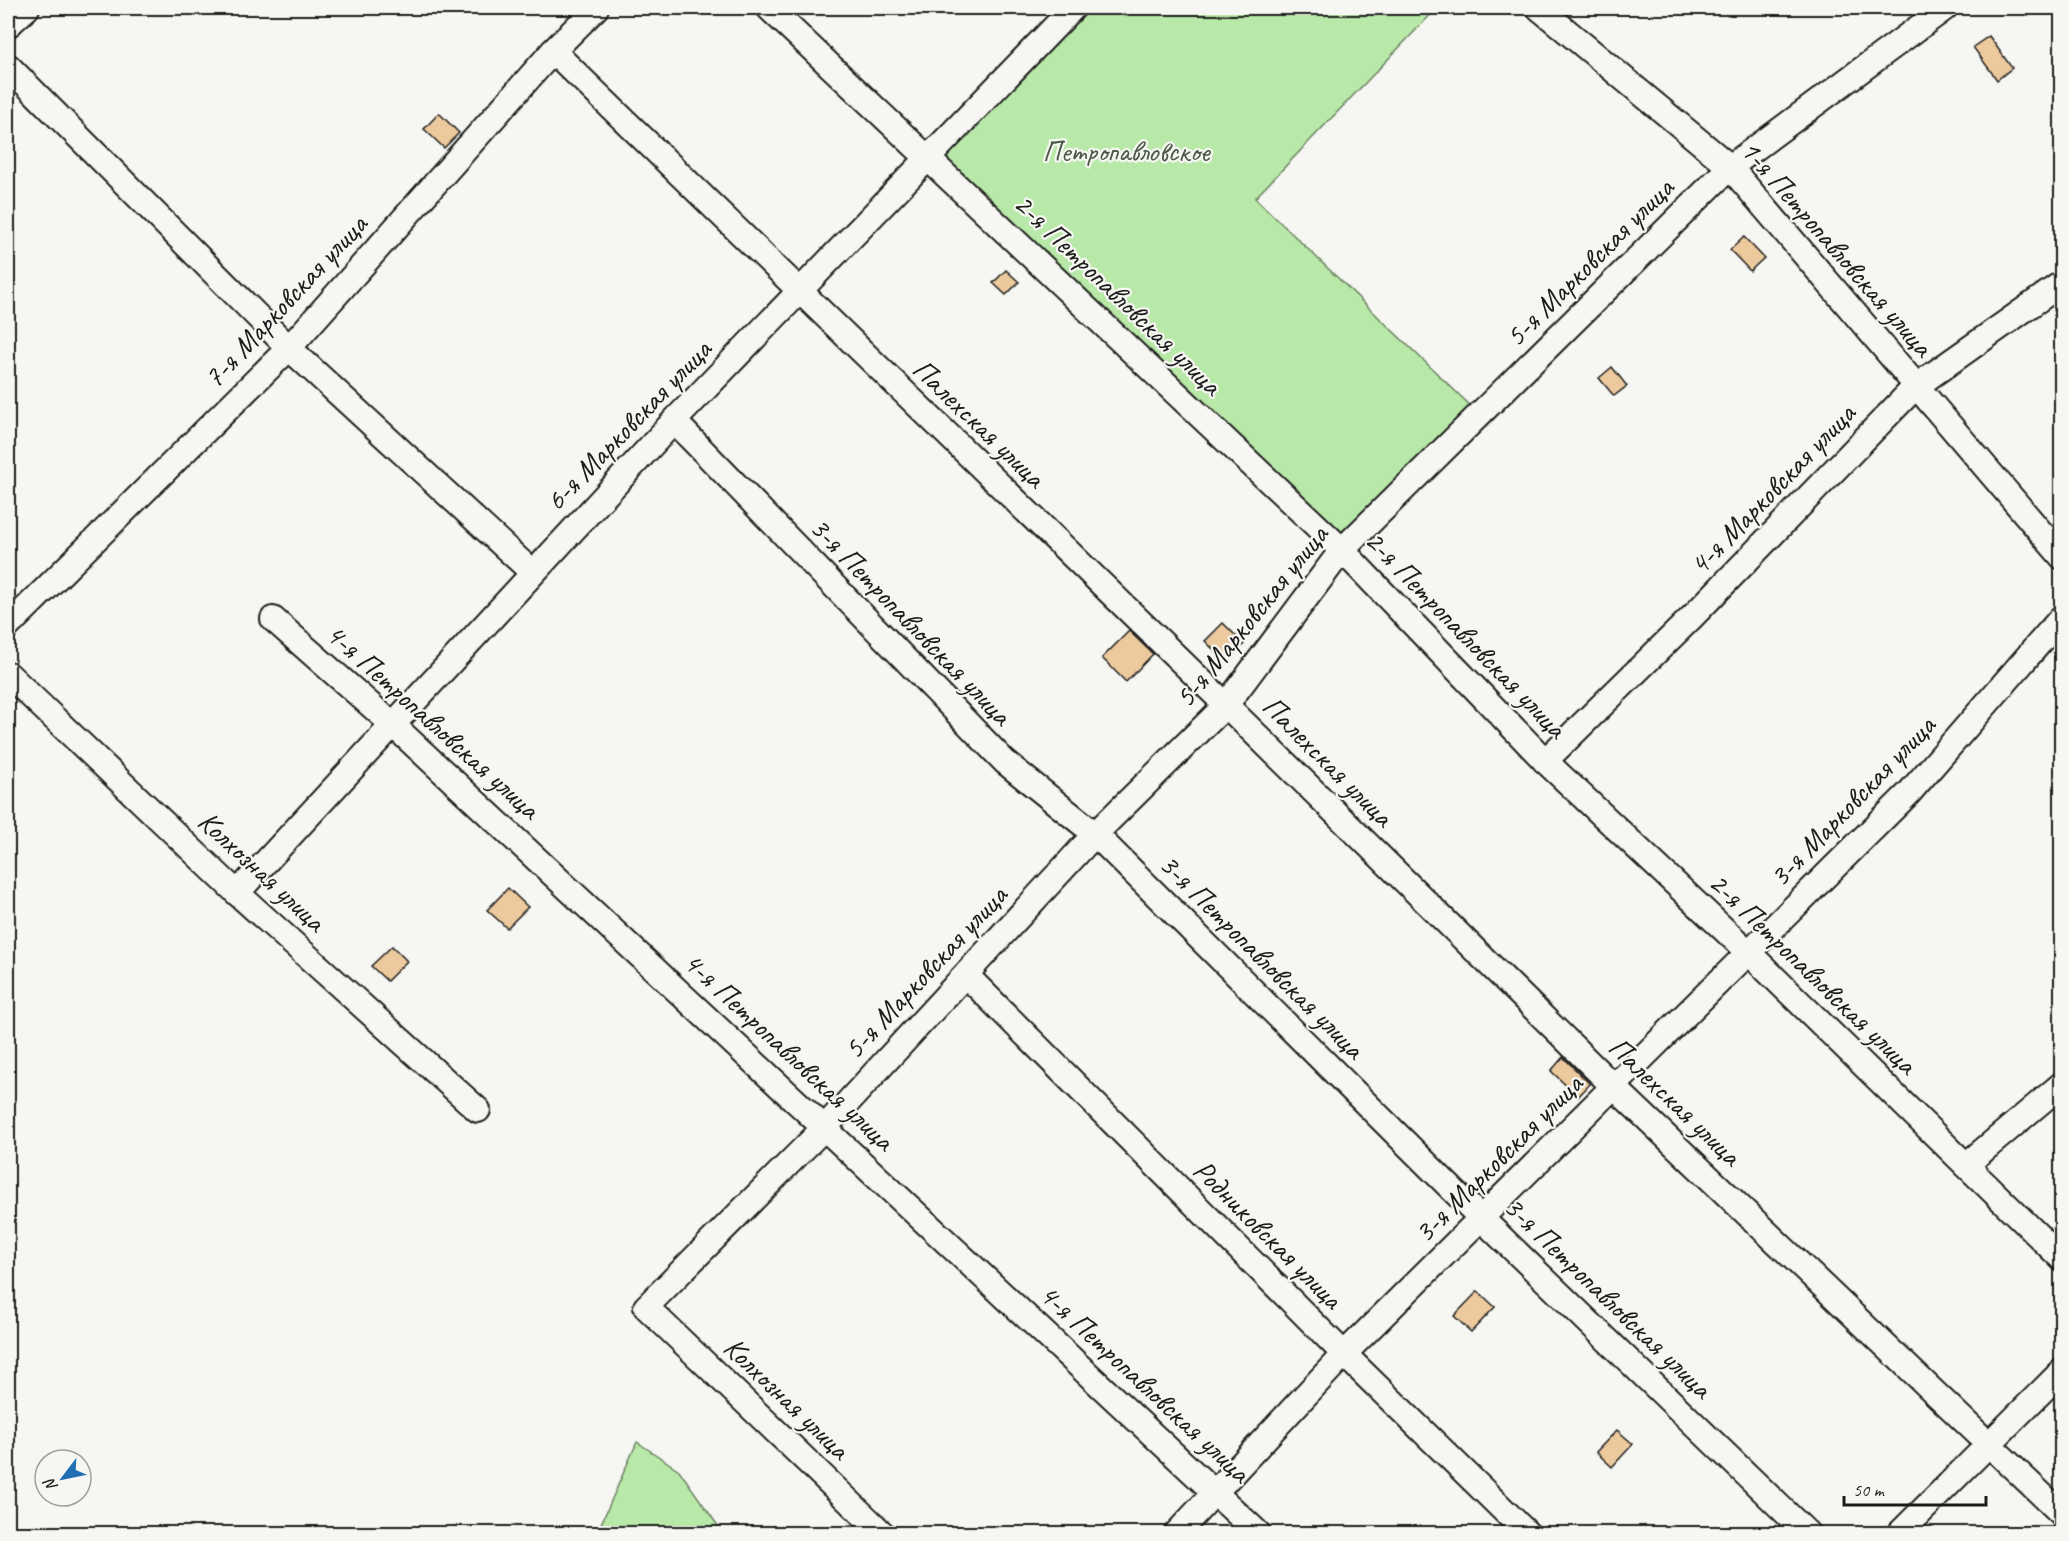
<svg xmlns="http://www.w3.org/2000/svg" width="2069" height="1541" font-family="Caveat,sans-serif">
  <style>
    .green { fill: #b9e9a8; stroke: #6a8262; stroke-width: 1.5 }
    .building { fill: #edca9e; stroke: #1c1c1c; stroke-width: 1.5 }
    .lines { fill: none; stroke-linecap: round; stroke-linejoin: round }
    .minor-casing { stroke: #1c1c1c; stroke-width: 28 }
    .minor { stroke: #f6f6f2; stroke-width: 24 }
    .labels { text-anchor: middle; stroke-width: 4.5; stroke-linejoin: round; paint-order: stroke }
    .park-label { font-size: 30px; fill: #4b5a46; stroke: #f6f6f2 }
    .street-label { font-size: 30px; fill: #1c1c1c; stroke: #f6f6f2 }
  </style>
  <rect width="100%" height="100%" fill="#f6f6f2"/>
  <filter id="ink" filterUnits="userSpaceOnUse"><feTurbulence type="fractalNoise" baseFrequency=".0167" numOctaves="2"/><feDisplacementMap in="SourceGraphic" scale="12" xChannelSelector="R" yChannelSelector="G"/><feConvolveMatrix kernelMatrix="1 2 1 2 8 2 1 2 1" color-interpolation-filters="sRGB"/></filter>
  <g filter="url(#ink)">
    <g class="green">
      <path d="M1073 8H1437L1255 198 1479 414 1342 550 929 158Z"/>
      <path d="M637 1442 679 1470 723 1533H597Z"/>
    </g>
    <g class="building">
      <path d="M1989 36 2012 68 1997 80 1973 47Z"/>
      <path d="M439 113 459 133 444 148 424 129Z"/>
      <path d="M1744 237 1764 258 1750 271 1730 250Z"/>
      <path d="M1006 270 1019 282 1006 295 993 283Z"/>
      <path d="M1612 367 1627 386 1614 396 1599 378Z"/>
      <path d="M1223 623 1244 644 1226 662 1205 641Z"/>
      <path d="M1129 631 1153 654 1126 682 1102 658Z"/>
      <path d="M508 888 528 907 507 928 487 910Z"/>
      <path d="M392 946 407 961 387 981 371 966Z"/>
      <path d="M1563 1057 1590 1084 1578 1097 1551 1071Z"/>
      <path d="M1478 1291 1495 1307 1471 1332 1454 1316Z"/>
      <path d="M1617 1430 1633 1444 1612 1467 1596 1452Z"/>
    </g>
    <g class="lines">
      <g class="minor-casing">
        <g id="minor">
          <path d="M769 8 1342 550 1545 761 1749 953 2062 1259"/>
          <path d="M1539 8 1730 167 2062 557"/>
          <path d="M8 25 27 8"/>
          <path d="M553 51 1226 705 1614 1087 2062 1514"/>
          <path d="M8 66 289 348 532 572"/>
          <path d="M674 421 1005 762 1095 834 1482 1219 1808 1534"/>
          <path d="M273 619 392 724 1259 1534"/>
          <path d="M8 626 289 348 553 51 596 8"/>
          <path d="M8 674 237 893 478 1110"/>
          <path d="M1545 761 1692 617 1915 387 2062 283"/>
          <path d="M237 893 674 421 1073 8"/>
          <path d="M967 976 1344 1354 1528 1534"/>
          <path d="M1966 1165 2062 1084"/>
          <path d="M883 1534 646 1307 825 1127 1095 834 1226 705 1342 550 1730 167 1945 8"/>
          <path d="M1176 1534 1344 1354 1909 793 2062 617"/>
          <path d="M1899 1534 2062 1371"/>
        </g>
      </g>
      <use href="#minor" class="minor"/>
    </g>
  </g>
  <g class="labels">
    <g class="park-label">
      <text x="1126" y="161">Петропавловское</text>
    </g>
    <g class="street-label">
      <text transform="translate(1837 248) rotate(49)" y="10">1-я Петропавловская улица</text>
      <text transform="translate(1589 262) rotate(-45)" y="10">5-я Марковская улица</text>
      <text transform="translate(1118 294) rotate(44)" y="10">2-я Петропавловская улица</text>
      <text transform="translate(285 301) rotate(-47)" y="10">7-я Марковская улица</text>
      <text transform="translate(979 423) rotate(44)" y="10">Палехская улица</text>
      <text transform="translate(628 425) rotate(-46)" y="10">6-я Марковская улица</text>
      <text transform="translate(1772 489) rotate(-46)" y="10">4-я Марковская улица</text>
      <text transform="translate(1251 616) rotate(-51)" y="10">5-я Марковская улица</text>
      <text transform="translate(911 621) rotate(46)" y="10">3-я Петропавловская улица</text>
      <text transform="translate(1466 634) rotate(46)" y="10">2-я Петропавловская улица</text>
      <text transform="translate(433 721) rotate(42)" y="10">4-я Петропавловская улица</text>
      <text transform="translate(1328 761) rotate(45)" y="10">Палехская улица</text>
      <text transform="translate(1852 801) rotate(-46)" y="10">3-я Марковская улица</text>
      <text transform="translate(262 871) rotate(43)" y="10">Колхозная улица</text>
      <text transform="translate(1262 956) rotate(45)" y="10">3-я Петропавловская улица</text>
      <text transform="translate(925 972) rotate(-47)" y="10">5-я Марковская улица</text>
      <text transform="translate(1813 973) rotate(44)" y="10">2-я Петропавловская улица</text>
      <text transform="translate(789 1051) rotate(43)" y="10">4-я Петропавловская улица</text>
      <text transform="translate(1675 1101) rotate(44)" y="10">Палехская улица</text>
      <text transform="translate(1498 1158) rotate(-45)" y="10">3-я Марковская улица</text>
      <text transform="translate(1268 1234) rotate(45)" y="10">Родниковская улица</text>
      <text transform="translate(1608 1297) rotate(44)" y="10">3-я Петропавловская улица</text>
      <text transform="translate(1145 1383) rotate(43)" y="10">4-я Петропавловская улица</text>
      <text transform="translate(787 1398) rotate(44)" y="10">Колхозная улица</text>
    </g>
  </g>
  <rect width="2069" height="1541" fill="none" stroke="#f6f6f2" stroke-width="30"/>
  <rect x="15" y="15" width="2039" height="1511" fill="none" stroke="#1c1c1c" stroke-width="2" filter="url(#ink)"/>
  <g transform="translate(63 1478) rotate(238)"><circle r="28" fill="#f6f6f2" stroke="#9f9f9c" stroke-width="1.5"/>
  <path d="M0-4.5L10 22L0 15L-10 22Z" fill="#1f6fb2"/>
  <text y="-9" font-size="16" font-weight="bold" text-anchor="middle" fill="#1c1c1c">N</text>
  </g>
  <path d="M1844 1496v9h142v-9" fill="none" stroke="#1c1c1c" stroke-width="3"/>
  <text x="1853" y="1496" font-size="18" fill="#1c1c1c" stroke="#f6f6f2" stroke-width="4.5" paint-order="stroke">50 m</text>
</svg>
